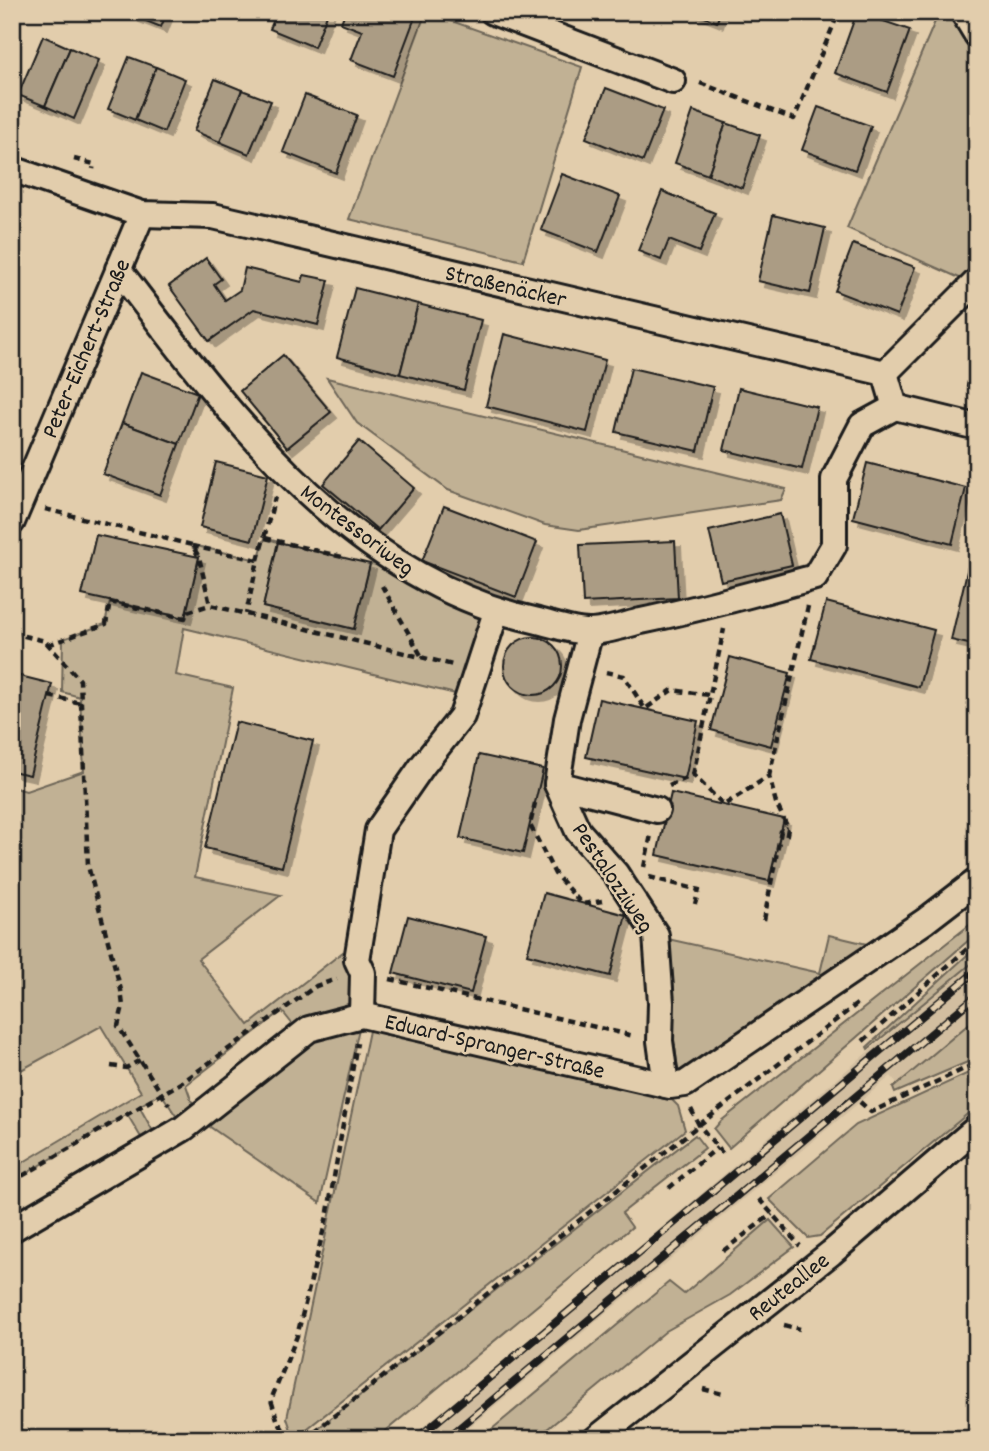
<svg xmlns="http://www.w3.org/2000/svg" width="989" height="1451" font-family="Dekko,sans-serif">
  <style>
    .built { fill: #d2bea0 }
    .green { fill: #c1b194; stroke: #6e6658; stroke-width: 2; fill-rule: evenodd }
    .building { fill: #ab9c84; stroke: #1c1c1c; stroke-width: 2; filter: url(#shadow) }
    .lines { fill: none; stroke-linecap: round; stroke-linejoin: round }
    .street-casing { stroke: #1c1c1c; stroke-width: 30 }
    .path { stroke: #1c1c1c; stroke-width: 4.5; stroke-dasharray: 7 5; stroke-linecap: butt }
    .street { stroke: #e2cdac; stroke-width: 24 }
    .rail-casing { stroke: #1c1c1c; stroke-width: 8 }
    .rail { stroke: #e2cdac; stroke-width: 5; stroke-dasharray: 16; stroke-linecap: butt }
    .labels { text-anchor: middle; stroke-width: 5; stroke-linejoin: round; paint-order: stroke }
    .street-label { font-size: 24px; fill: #1c1c1c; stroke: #e2cdac }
  </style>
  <defs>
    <filter id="shadow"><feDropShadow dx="6" dy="6" stdDeviation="0" flood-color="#0004"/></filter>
  </defs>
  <rect width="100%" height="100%" fill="#e2cdac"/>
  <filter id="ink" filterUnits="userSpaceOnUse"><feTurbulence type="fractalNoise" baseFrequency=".0143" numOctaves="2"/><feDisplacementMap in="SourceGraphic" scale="14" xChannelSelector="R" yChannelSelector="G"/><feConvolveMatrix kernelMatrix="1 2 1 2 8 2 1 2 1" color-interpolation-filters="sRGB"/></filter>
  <g filter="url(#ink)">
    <path class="built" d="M977 959V1017L898 1084 891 1076 455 1439H408L544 1328Z"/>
    <g class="green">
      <path d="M426 12 582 67 523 261 349 219Z"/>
      <path d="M939 12H961L977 30V281L973 284 847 228Z"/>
      <path d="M327 378 786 489 781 500 579 530 545 525 448 490 357 423Z"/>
      <path d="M265 538 278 542 263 607 354 629 370 564 403 568 496 612 468 697 184 628 176 675 233 688 195 877 281 895 198 959 249 1025 343 952 357 960 362 1015 320 1203 197 1118 184 1128 161 1093 139 1106 159 1142 145 1144 127 1114 12 1182V1148L22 1163 141 1092 101 1026 12 1075V787L26 791 84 771 80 697 62 692 63 639 105 624 110 602 185 618 199 557 192 545 258 560ZM282 1011 301 1035 197 1117 186 1085Z"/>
      <path d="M977 919V933L729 1148 714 1129 721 1121Z"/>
      <path d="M829 935 871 945 683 1071 678 1070 672 1025 674 988 668 939 820 973Z"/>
      <path d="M977 946V959L868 1049 867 1047Z"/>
      <path d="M977 1017V1058L895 1093 893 1088Z"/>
      <path d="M370 1026 668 1096 678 1106 685 1130 294 1439 287 1418Z"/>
      <path d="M977 1069V1106L820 1236 808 1238 769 1199 856 1125Z"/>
      <path d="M695 1135 705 1148 622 1213 632 1227 376 1439H304Z"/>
      <path d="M770 1220 794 1247 730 1295 666 1331 535 1439H480L669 1282 684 1294Z"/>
    </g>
    <g class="building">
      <path d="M134 12H167L161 27 133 16Z"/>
      <path d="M277 12H328L314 47 270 29Z"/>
      <path d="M345 12H417L393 76 351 60 362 31 341 23Z"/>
      <path d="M692 12H720L717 22Z"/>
      <path d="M857 12 910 30 887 92 835 73Z"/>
      <path d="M43 36 70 48 45 106 18 95Z"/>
      <path d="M70 48 99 60 74 119 45 106Z"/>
      <path d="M129 57 156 67 135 120 108 109Z"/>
      <path d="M156 67 185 79 164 132 135 120Z"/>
      <path d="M215 79 242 90 220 142 194 131Z"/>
      <path d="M606 88 663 110 643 161 586 138Z"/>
      <path d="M242 90 271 101 249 154 220 142Z"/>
      <path d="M305 95 357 115 336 173 283 152Z"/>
      <path d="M818 107 871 126 855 170 802 150Z"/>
      <path d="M693 111 726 123 708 175 675 163Z"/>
      <path d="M726 123 760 135 742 188 708 175Z"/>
      <path d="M562 174 620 196 598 252 541 230Z"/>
      <path d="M662 191 715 213 699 252 669 240 661 260 638 251Z"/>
      <path d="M773 215 825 228 810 293 758 281Z"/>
      <path d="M853 244 915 267 897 315 835 291Z"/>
      <path d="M206 258 221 279 214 284 225 300 240 290 245 268 302 282 304 275 329 280 318 325 254 309 209 341 169 286Z"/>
      <path d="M355 288 418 304 400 374 337 357Z"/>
      <path d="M418 304 481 320 464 390 400 374Z"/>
      <path d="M504 334 605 360 587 432 486 406Z"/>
      <path d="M977 341V388L967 386Z"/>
      <path d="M283 355 331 412 287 448 240 391Z"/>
      <path d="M631 368 713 387 698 451 616 432Z"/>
      <path d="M141 372 198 393 179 444 122 423Z"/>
      <path d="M739 388 817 407 802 469 724 450Z"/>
      <path d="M122 423 179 444 160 495 103 474Z"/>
      <path d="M359 441 414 488 378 530 323 484Z"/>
      <path d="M216 462 268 475 252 540 200 527Z"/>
      <path d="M867 463 966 488 952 544 853 518Z"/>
      <path d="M444 506 537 542 516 597 422 561Z"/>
      <path d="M780 514 792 565 721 581 709 531Z"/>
      <path d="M96 535 199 557 185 618 82 595Z"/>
      <path d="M675 541 678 598 583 603 580 545Z"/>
      <path d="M974 541 977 542V646L951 640Z"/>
      <path d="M278 542 370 564 354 629 263 607Z"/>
      <path d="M826 602 934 630 919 687 811 659Z"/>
      <circle cx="533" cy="666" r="29"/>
      <path d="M730 657 790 673 771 746 711 730Z"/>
      <path d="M12 674 52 684 30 775 12 771Z"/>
      <path d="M599 699 698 721 685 779 586 757Z"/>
      <path d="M236 722 313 741 282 867 205 848Z"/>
      <path d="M479 755 543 769 523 853 460 838Z"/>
      <path d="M671 793 784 819 769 881 657 855Z"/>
      <path d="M544 893 626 915 610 976 527 954Z"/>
      <path d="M408 916 486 936 471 993 393 973Z"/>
    </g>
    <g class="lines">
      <g class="street-casing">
        <g id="street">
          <path d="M493 12 673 81"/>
          <path d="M963 12 977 35"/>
          <path d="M12 169 142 214 213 216 885 373 895 407 977 427"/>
          <path d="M118 269C229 414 349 580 538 621 554 625 573 632 589 632 606 632 625 625 641 621 700 609 757 593 815 577L834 545V479L862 425 895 407"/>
          <path d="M885 373 977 281"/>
          <path d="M12 522 142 214"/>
          <path d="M590 632 567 719 557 784 578 831 616 874 656 935 661 1003 660 1041 666 1085"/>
          <path d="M557 784 657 810"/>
          <path d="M362 1015 363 973 357 960 378 830 423 765 462 716 496 612"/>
          <path d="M12 1229 184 1128 309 1029 362 1015 670 1086 685 1084 925 921 977 881"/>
          <path d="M596 1439 831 1253 977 1128"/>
        </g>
      </g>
      <g class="path">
        <path d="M700 83 794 119 839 12"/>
        <path d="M74 159 94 164 93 169"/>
        <path d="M45 509 192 545 199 557 210 605 453 665"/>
        <path d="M265 538 342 557"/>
        <path d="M192 546 258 560 246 614"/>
        <path d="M258 560 275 497"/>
        <path d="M382 586 422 657"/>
        <path d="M12 633 45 641 80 680 88 866 121 990 123 1006 118 1026 169 1105"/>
        <path d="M48 645 106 624 110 602 185 618 187 612 210 605"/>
        <path d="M606 672 624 676 645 709 672 690 709 695"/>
        <path d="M49 696 81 703"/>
        <path d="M693 775 724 629"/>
        <path d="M769 776 808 606"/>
        <path d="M669 786 693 775 724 805 769 776 776 803 788 828 786 840"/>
        <path d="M535 803 530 825 555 874 582 904 602 901"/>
        <path d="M644 867 651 835"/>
        <path d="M649 877 699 890 695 904"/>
        <path d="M764 920 781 831 788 828"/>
        <path d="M390 979 634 1036"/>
        <path d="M863 1041 977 940"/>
        <path d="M111 1066 126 1068 140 1060"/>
        <path d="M860 1102 871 1112 977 1063"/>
        <path d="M691 1109 699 1125 723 1154"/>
        <path d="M12 1182 184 1081 316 986 337 979"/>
        <path d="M669 1188 717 1148"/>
        <path d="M759 1199 800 1246"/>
        <path d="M723 1251 772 1214"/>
        <path d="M784 1325 800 1329"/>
        <path d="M703 1389 723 1394"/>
        <path d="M290 1439 278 1422 271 1400 297 1336 328 1212 357 1043"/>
        <path d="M305 1439 699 1125 857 1004"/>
      </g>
      <use href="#street" class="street"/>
      <g class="rail-casing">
        <g id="rail">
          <path d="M416 1439 977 970"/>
          <path d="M446 1439 977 995"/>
        </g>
      </g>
      <use href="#rail" class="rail"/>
    </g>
  </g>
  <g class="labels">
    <g class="street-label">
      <text transform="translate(506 285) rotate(13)" y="8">Straßenäcker</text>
      <text transform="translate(85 348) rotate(-67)" y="8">Peter-Eichert-Straße</text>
      <text transform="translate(358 529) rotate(37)" y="8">Montessoriweg</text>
      <text transform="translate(614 877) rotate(56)" y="8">Pestalozziweg</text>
      <text transform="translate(495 1045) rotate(13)" y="8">Eduard-Spranger-Straße</text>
      <text transform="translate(788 1286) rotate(-38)" y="8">Reuteallee</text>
    </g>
  </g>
  <rect width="989" height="1451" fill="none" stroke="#e2cdac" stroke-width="42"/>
  <rect x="21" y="21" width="947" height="1409" fill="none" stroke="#1c1c1c" stroke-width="2.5" filter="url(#ink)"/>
</svg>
